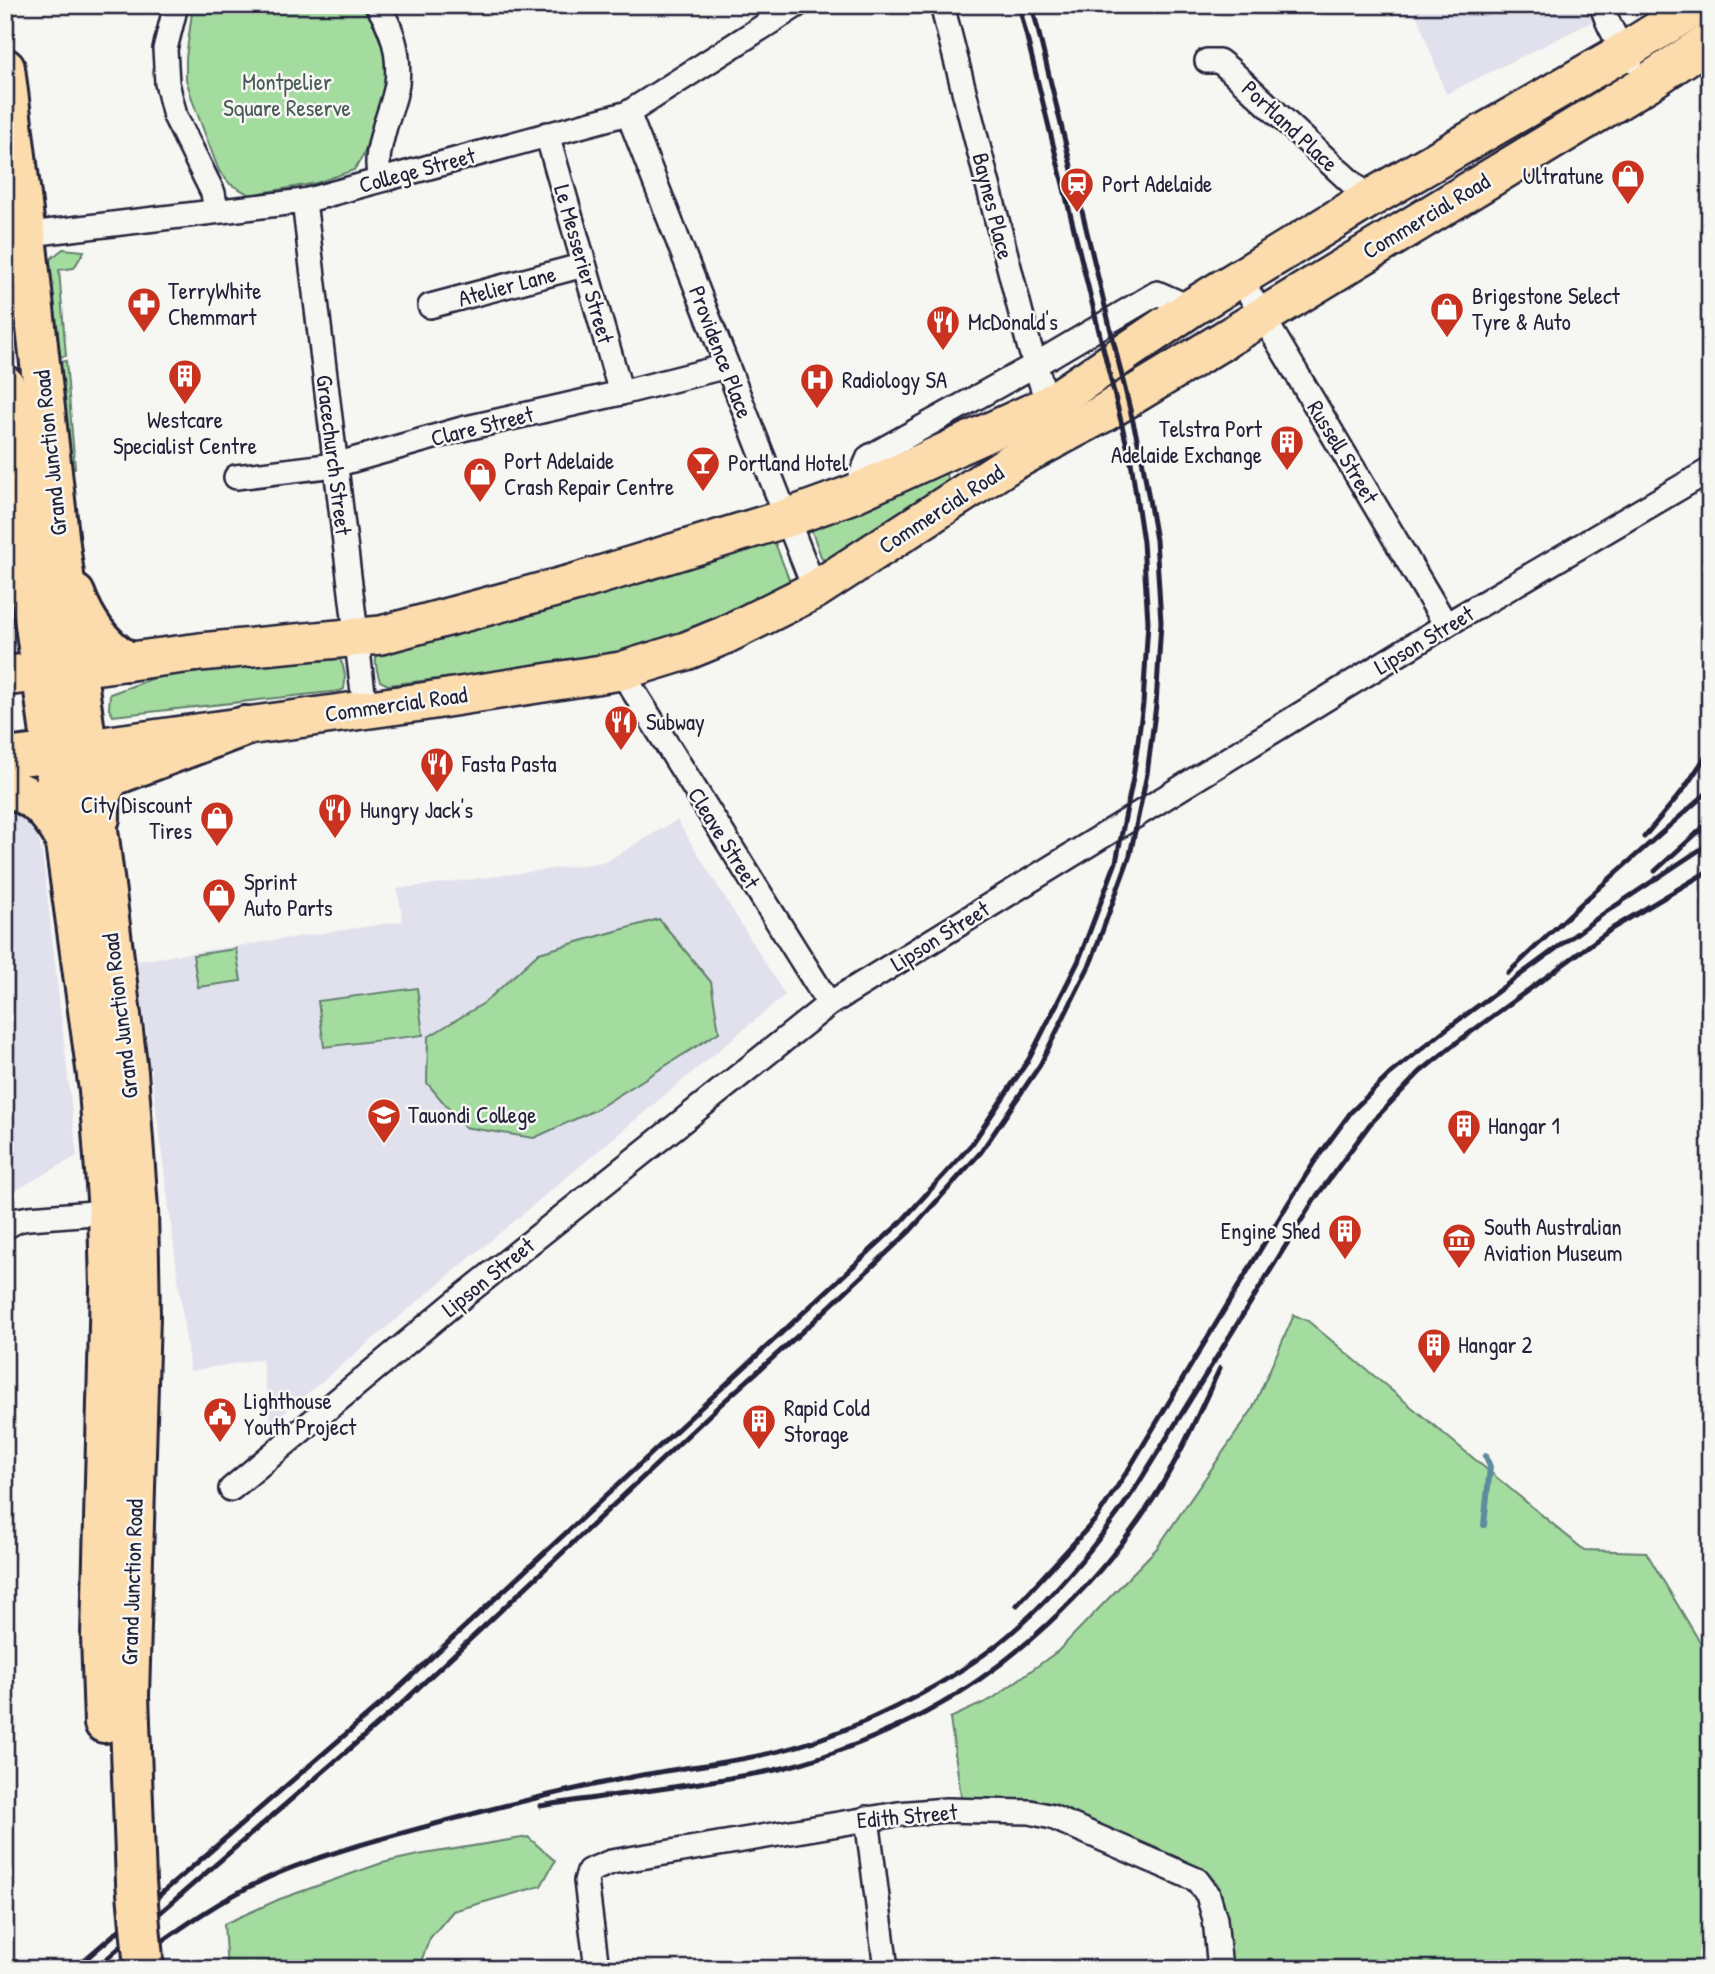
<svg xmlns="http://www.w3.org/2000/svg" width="1715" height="1974" font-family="'Patrick Hand',sans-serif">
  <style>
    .built { fill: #e0e1ed }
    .green { fill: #a4dca0; stroke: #637f6e; stroke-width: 2 }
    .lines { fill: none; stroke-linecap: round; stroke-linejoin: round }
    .stream { stroke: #5d8c9f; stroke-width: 6 }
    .street-casing { stroke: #22223b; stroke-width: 28 }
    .primary-casing { stroke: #22223b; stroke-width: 42 }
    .highway-casing { stroke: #22223b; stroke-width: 44 }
    .street { stroke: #f6f6f2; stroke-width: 23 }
    .primary { stroke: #fcdcac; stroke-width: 37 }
    .highway { stroke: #fcdcac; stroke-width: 38 }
    .rail { stroke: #22223b; stroke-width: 5 }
    .highway-bridge-casing { stroke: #22223b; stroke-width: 44; stroke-linecap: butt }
    .highway-bridge { stroke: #fcdcac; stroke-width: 38 }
    .labels { text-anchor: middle; stroke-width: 5; stroke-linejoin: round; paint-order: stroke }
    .park-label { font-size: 23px; fill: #495a59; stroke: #f6f6f2 }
    .street-label { font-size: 23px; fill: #22223b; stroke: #f6f6f2 }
    .poi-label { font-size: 23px; fill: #22223b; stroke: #f6f6f2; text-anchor: start }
  </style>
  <rect width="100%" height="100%" fill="#f6f6f2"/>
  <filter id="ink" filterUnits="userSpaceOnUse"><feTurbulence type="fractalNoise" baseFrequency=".0143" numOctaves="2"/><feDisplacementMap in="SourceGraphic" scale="14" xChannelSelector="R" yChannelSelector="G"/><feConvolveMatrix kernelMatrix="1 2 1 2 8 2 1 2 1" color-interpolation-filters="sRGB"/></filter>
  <g filter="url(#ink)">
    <g class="built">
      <path d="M1413 5H1622V7L1446 94Z"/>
      <path d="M5 808 30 819 38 837 43 859 77 1156 5 1196Z"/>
      <path d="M677 820 785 995 271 1424 262 1359 190 1371 137 961 403 921 397 889 605 862Z"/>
    </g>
    <g class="green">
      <path d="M193 5H364L369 12 383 49 386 73 381 103 363 156 354 170 316 183 250 195 230 184 219 171 193 102 186 79V58Z"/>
      <path d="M63 249 84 251 74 268 59 270 66 356 58 357 48 261Z"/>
      <path d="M66 361 75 468 68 469 59 362Z"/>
      <path d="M941 466 949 480 828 560 822 559 811 529Z"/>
      <path d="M772 540 775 543 790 582 719 620 676 636 629 650 478 674 388 685 380 681C377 672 374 661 377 652Z"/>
      <path d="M338 657C345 665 346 679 344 689L340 691 113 716 109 709 110 694 160 676 184 671Z"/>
      <path d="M659 919 711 982 719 1032 595 1110 534 1138 464 1127 427 1083 428 1037 484 1003 539 953Z"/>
      <path d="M236 949 241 981 198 987 193 955Z"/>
      <path d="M417 988 423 1035 324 1047 318 1001Z"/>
      <path d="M1294 1315 1308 1321 1584 1550 1646 1552 1710 1659V1969H1229L1220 1888 1216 1882 1209 1876 1057 1808 962 1803 950 1718 992 1699 1058 1651 1157 1548 1252 1410Z"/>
      <path d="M528 1837 555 1861 541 1886 453 1911 430 1938 418 1969H227L224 1924 280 1899 382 1863 418 1855Z"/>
    </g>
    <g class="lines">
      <path class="stream" d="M1484 1525 1490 1467 1486 1456"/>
      <g class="street-casing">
        <g id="street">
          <path d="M176 5 165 49 167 83 175 116 213 193 216 211"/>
          <path d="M377 5C393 28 400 55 397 84 395 98 389 113 385 126 380 145 375 161 380 180"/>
          <path d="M942 5 1029 345 1048 405"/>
          <path d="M1602 5C1608 27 1618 42 1631 60"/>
          <path d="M1207 61H1219L1229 69 1369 199"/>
          <path d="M628 113 815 590"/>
          <path d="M547 134 621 393"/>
          <path d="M304 201 365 709"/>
          <path d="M5 237 304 201 628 113 797 5"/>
          <path d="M1240 278 1446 625"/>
          <path d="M430 306 584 265"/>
          <path d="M236 477 335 465 462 429 621 393 727 366"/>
          <path d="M853 494 869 457 1035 365 1157 293 1191 308"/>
          <path d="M621 671 829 1004"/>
          <path d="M5 1227 18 1220 29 1218 119 1211"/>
          <path d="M231 1489 452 1305 829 1004 1446 625 1710 470"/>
          <path d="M867 1818 886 1969"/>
          <path d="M597 1969 586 1881 589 1871 611 1862 898 1814 946 1810 1030 1812 1052 1817 1197 1880 1208 1895 1215 1919 1220 1969"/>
        </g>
      </g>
      <g class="primary-casing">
        <g id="primary">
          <path d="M77 668 200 652 381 635 574 583 787 518 853 494 1048 405 1191 308 1369 199 1625 51 1698 5"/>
          <path d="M88 748 421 702 621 671 686 651 725 635 815 590 1012 462 1102 414 1647 83 1710 41"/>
        </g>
      </g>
      <g class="highway-casing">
        <g id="highway">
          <path d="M5 68 26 236 60 545 100 845 128 1072 138 1209 140 1315 129 1696 136 1882"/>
          <path d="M5 385 16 487 99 1090 108 1212 110 1287 101 1636 104 1723"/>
          <path d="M75 594C85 621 102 646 127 661"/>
          <path d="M5 676 68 669"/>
          <path d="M5 758 79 749"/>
          <path d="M5 788C35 794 51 814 65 839"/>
          <path d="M100 818C100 798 99 791 113 776L245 726"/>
        </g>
      </g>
      <use href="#street" class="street"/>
      <use href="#primary" class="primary"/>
      <use href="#highway" class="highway"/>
      <g class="rail">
        <path d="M1710 821 1697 833 1710 823"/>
        <path d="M1644 837 1684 789 1710 750"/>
        <path d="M1655 871 1697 833"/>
        <path d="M1508 973 1582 903 1710 790"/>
        <path d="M1017 1605 1096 1519 1130 1467 1289 1202 1315 1161 1351 1112 1390 1074 1445 1030 1603 914 1710 843"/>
        <path d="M540 1806C605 1796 670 1789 735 1777 752 1774 770 1772 787 1767 830 1756 886 1734 925 1713 1011 1667 1092 1590 1146 1510 1176 1466 1197 1416 1220 1368"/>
        <path d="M74 1969 390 1696 900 1223 972 1144 1029 1059 1078 962 1116 862 1133 778 1143 704 1148 622 1143 542 1131 462 1019 5"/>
        <path d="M95 1969 399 1706 720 1405 813 1322 909 1232 981 1152 1040 1065 1091 962 1130 855 1147 774 1156 705 1161 622 1156 540 1142 459 1032 5"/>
        <path d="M124 1969C177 1930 229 1892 291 1868 338 1850 387 1837 435 1824 501 1806 566 1790 632 1777 693 1765 755 1761 814 1741 882 1718 966 1675 1019 1626 1064 1585 1101 1539 1135 1489L1314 1200 1370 1124 1420 1072 1456 1043 1613 928 1710 870"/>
      </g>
      <g class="highway-bridge-casing">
        <path id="highway-bridge" d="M136 1882 144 1969"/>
      </g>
      <use href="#highway-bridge" class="highway-bridge"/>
    </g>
  </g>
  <defs>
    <g id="shop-pin" transform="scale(1.75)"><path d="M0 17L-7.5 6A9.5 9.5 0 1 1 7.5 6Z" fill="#c8321e" stroke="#f6f6f2"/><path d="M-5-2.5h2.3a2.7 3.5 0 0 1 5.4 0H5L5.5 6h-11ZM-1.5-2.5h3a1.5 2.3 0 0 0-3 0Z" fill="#fff"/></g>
    <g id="station-pin" transform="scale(1.75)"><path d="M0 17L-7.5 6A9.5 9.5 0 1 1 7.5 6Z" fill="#c8321e" stroke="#f6f6f2"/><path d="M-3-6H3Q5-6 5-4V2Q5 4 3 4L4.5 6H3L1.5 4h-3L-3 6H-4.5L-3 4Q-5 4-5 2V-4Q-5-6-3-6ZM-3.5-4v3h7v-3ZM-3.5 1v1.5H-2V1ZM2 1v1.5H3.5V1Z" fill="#fff"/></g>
    <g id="pharmacy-pin" transform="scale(1.75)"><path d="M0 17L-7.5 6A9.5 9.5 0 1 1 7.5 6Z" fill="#c8321e" stroke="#f6f6f2"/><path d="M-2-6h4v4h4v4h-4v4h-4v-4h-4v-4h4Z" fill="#fff"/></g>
    <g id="restaurant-pin" transform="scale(1.75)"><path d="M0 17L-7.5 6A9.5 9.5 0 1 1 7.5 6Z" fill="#c8321e" stroke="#f6f6f2"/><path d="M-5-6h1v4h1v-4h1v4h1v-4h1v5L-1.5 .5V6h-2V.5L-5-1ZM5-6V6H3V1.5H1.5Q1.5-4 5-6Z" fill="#fff"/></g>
    <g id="building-pin" transform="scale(1.75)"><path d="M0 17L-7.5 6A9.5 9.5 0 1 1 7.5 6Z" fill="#c8321e" stroke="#f6f6f2"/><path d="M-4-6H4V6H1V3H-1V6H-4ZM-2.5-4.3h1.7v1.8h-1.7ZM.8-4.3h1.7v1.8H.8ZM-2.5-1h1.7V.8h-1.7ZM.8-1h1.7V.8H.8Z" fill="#fff"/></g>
    <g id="hospital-pin" transform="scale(1.75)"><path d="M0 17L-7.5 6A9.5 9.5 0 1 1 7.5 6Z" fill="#c8321e" stroke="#f6f6f2"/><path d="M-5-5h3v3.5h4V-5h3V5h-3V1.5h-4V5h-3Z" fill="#fff"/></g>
    <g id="bar-pin" transform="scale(1.75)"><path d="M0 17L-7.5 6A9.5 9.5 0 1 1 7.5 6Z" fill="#c8321e" stroke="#f6f6f2"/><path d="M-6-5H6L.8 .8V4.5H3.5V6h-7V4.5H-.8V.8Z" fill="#fff"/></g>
    <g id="school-pin" transform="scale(1.75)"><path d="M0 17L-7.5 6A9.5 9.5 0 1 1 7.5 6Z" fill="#c8321e" stroke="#f6f6f2"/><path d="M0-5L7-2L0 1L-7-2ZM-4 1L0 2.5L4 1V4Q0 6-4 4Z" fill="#fff"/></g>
    <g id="museum-pin" transform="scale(1.75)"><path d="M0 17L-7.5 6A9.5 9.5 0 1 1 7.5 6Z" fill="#c8321e" stroke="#f6f6f2"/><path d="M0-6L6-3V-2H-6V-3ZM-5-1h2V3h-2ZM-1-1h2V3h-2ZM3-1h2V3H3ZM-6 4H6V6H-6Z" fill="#fff"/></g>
    <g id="civic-pin" transform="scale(1.75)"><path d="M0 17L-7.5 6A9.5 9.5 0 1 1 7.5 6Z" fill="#c8321e" stroke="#f6f6f2"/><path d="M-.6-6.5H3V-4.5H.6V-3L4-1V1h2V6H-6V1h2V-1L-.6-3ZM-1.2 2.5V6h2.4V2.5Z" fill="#fff"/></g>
  </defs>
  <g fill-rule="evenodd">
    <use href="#shop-pin" x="1628" y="176"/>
    <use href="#station-pin" x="1077" y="184"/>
    <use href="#pharmacy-pin" x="144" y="304"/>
    <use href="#shop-pin" x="1447" y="309"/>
    <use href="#restaurant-pin" x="943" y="322"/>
    <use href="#building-pin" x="185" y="376"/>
    <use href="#hospital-pin" x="817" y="380"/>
    <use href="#building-pin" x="1287" y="442"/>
    <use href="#bar-pin" x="703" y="463"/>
    <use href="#shop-pin" x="480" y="474"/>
    <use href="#restaurant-pin" x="621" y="722"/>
    <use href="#restaurant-pin" x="437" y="764"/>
    <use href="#restaurant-pin" x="335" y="810"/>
    <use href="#shop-pin" x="217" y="818"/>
    <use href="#shop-pin" x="219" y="895"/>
    <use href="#school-pin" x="384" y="1115"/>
    <use href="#building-pin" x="1464" y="1126"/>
    <use href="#building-pin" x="1345" y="1231"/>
    <use href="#museum-pin" x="1459" y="1240"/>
    <use href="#building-pin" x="1434" y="1345"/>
    <use href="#civic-pin" x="220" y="1414"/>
    <use href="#building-pin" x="759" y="1421"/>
  </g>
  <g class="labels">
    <g class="park-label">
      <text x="287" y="90">Montpelier<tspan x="287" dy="26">Square Reserve</tspan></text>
    </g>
    <g class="street-label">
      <text transform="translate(1290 126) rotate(43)" y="8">Portland Place</text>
      <text transform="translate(417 170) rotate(-15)" y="8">College Street</text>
      <text transform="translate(993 206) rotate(76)" y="8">Baynes Place</text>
      <text transform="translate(1426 216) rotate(-31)" y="8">Commercial Road</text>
      <text transform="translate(584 264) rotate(74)" y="8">Le Messerier Street</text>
      <text transform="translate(507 286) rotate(-15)" y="8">Atelier Lane</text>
      <text transform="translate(721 352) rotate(69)" y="8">Providence Place</text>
      <text transform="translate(482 426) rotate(-14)" y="8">Clare Street</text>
      <text transform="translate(1343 452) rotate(59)" y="8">Russell Street</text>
      <text transform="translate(50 453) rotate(-96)" y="8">Grand Junction Road</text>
      <text transform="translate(334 455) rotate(83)" y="8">Gracechurch Street</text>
      <text transform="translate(941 509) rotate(-33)" y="8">Commercial Road</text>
      <text transform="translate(1424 640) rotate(-31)" y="8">Lipson Street</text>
      <text transform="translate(396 704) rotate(-8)" y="8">Commercial Road</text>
      <text transform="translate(724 838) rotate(58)" y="8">Cleave Street</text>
      <text transform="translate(940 936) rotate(-32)" y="8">Lipson Street</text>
      <text transform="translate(120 1016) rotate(-97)" y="8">Grand Junction Road</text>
      <text transform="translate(488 1277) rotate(-39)" y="8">Lipson Street</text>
      <text transform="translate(132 1582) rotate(-88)" y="8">Grand Junction Road</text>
      <text transform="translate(907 1816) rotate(-5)" y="8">Edith Street</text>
    </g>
    <g class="poi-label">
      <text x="1604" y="184" text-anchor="end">Ultratune</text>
      <text x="1102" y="192">Port Adelaide</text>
      <text x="168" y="299">TerryWhite<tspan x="168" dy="26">Chemmart</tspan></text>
      <text x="1472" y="304">Brigestone Select<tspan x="1472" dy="26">Tyre &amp; Auto</tspan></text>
      <text x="968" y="330">McDonald's</text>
      <text x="842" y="388">Radiology SA</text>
      <text x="185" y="428" text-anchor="middle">Westcare<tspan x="185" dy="26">Specialist Centre</tspan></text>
      <text x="1262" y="437" text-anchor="end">Telstra Port<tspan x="1262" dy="26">Adelaide Exchange</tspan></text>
      <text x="504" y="469">Port Adelaide<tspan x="504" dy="26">Crash Repair Centre</tspan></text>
      <text x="728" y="471">Portland Hotel</text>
      <text x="646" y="730">Subway</text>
      <text x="462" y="772">Fasta Pasta</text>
      <text x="192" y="813" text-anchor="end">City Discount<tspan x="192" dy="26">Tires</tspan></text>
      <text x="360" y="818">Hungry Jack's</text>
      <text x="244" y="890">Sprint<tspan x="244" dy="26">Auto Parts</tspan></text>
      <text x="408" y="1123">Tauondi College</text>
      <text x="1488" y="1134">Hangar 1</text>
      <text x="1484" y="1235">South Australian<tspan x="1484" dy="26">Aviation Museum</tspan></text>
      <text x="1320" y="1239" text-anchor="end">Engine Shed</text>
      <text x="1458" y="1353">Hangar 2</text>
      <text x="244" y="1409">Lighthouse<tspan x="244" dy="26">Youth Project</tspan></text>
      <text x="784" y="1416">Rapid Cold<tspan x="784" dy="26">Storage</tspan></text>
    </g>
  </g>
  <rect width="1715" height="1974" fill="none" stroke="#f6f6f2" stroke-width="28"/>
  <rect x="14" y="14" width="1687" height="1946" fill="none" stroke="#22223b" stroke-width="2.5" filter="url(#ink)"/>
</svg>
